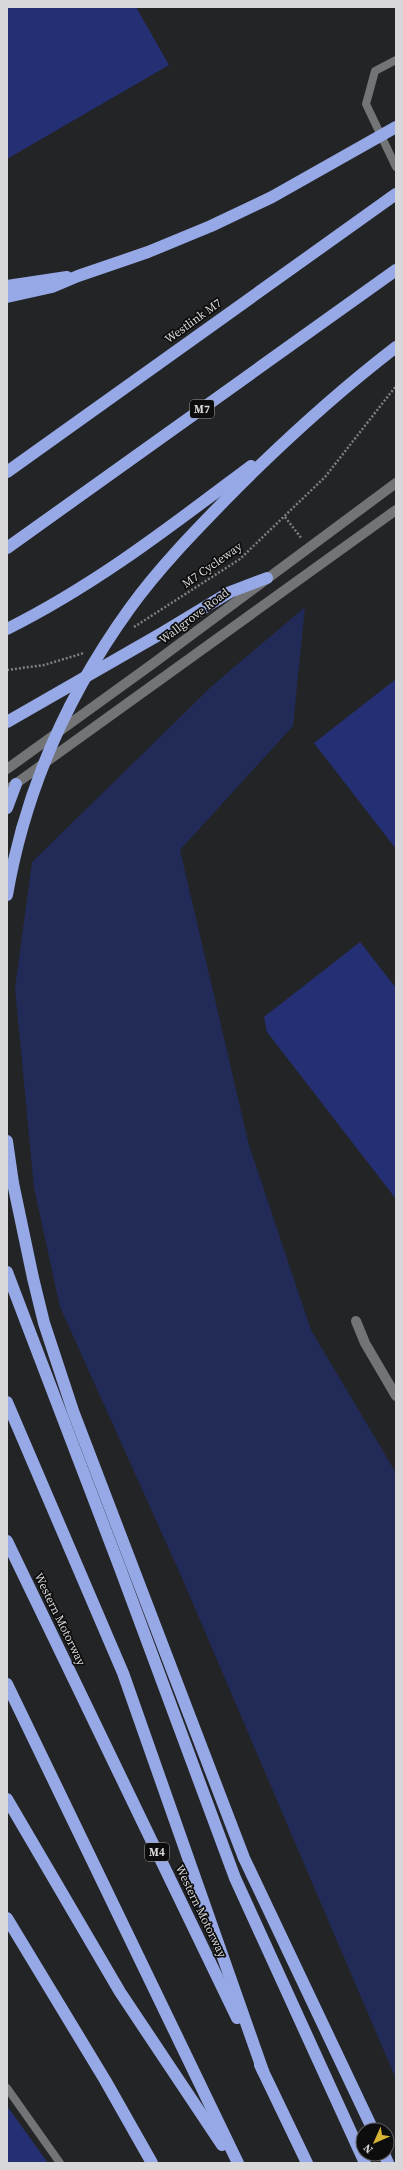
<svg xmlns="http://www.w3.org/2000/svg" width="403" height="2170" font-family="'Source Serif 4',serif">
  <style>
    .green { fill: #222b57 }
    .building { fill: #252f73 }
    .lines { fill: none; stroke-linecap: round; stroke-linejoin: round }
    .path { stroke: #7e7f81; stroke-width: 2.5; stroke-dasharray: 2 2; stroke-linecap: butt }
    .service { stroke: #737476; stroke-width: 8 }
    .minor { stroke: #737476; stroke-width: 10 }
    .secondary { stroke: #737476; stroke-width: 10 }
    .motorway { stroke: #97a8e6; stroke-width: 12 }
    .labels { text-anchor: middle; stroke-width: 3.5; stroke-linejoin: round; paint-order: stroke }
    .shield { fill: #0d0d0e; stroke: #9b9b9d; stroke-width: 1 }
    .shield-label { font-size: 11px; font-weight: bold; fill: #d8d8da }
    .street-label { font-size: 12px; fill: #d8d8da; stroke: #0d0d0e }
  </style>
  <rect width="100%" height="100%" fill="#232426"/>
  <path class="green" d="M305 607 293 726 180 850 249 1145 311 1330 396 1473V2079L182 1578 60 1307 34 1188 15 988 32 862 212 686Z"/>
  <g class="building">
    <path d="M7 7H136L169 65 7 159Z"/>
    <path d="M396 679V849L314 743Z"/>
    <path d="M360 942 396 988V1199L267 1032 264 1017Z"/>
    <path d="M7 2106 48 2163H7Z"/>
  </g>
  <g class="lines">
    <g class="path">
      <path d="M285 517 302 539"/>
      <path d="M134 627 240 559 325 477 396 386"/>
      <path d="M7 670 44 665 84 653"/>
    </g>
    <g class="service">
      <path d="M396 60 375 71 366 104 396 167"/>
      <path d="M7 2088 60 2163"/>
    </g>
    <path class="minor" d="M356 1321 365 1343 396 1396"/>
    <g class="secondary">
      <path d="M7 769 151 665 396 483"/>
      <path d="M7 790 396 510"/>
    </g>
    <g class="motorway">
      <path d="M7 286 67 277"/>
      <path d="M7 297 52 287 78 276 148 252 211 226 272 197 396 127"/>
      <path d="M7 472 396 194"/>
      <path d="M7 548 396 270"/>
      <path d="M7 629C97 584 171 526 251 466"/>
      <path d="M7 722 162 633 230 592 267 578"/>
      <path d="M7 808 16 784"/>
      <path d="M7 895C25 791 68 694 130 608 161 565 199 527 236 489 287 438 339 391 396 347"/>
      <path d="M7 1141 13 1183 33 1278 44 1323 73 1411 244 1858 373 2130"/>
      <path d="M7 1272 120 1568 235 1878 365 2163"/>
      <path d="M7 1402 123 1673 263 2071"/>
      <path d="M7 1541 237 2018"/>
      <path d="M7 1684 238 2163"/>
      <path d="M7 1799 120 1992 222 2145"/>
      <path d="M7 1918 105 2080 152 2163"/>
      <path d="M260 2065 307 2163"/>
      <path d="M384 2154 388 2163"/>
    </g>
  </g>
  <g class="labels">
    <g class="shield">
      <rect x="190" y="400" width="24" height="18" rx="3"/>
      <rect x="145" y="1843" width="24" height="18" rx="3"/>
    </g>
    <g class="shield-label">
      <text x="202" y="413">M7</text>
      <text x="157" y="1856">M4</text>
    </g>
    <g class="street-label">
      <text transform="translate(193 321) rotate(-36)" y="4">Westlink M7</text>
      <text transform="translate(212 565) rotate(-35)" y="4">M7 Cycleway</text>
      <text transform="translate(194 616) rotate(-37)" y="4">Wallgrove Road</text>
      <text transform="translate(60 1619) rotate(64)" y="4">Western Motorway</text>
      <text transform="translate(201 1911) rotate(64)" y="4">Western Motorway</text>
    </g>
  </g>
  <rect width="403" height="2170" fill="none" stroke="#d8d8da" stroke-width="16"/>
  <g transform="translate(375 2142) rotate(225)"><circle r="19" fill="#0d0d0e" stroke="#5e5e60"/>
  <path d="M0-3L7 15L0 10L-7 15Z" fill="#d8b434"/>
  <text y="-6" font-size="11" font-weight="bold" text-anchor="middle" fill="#d8d8da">N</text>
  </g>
</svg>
